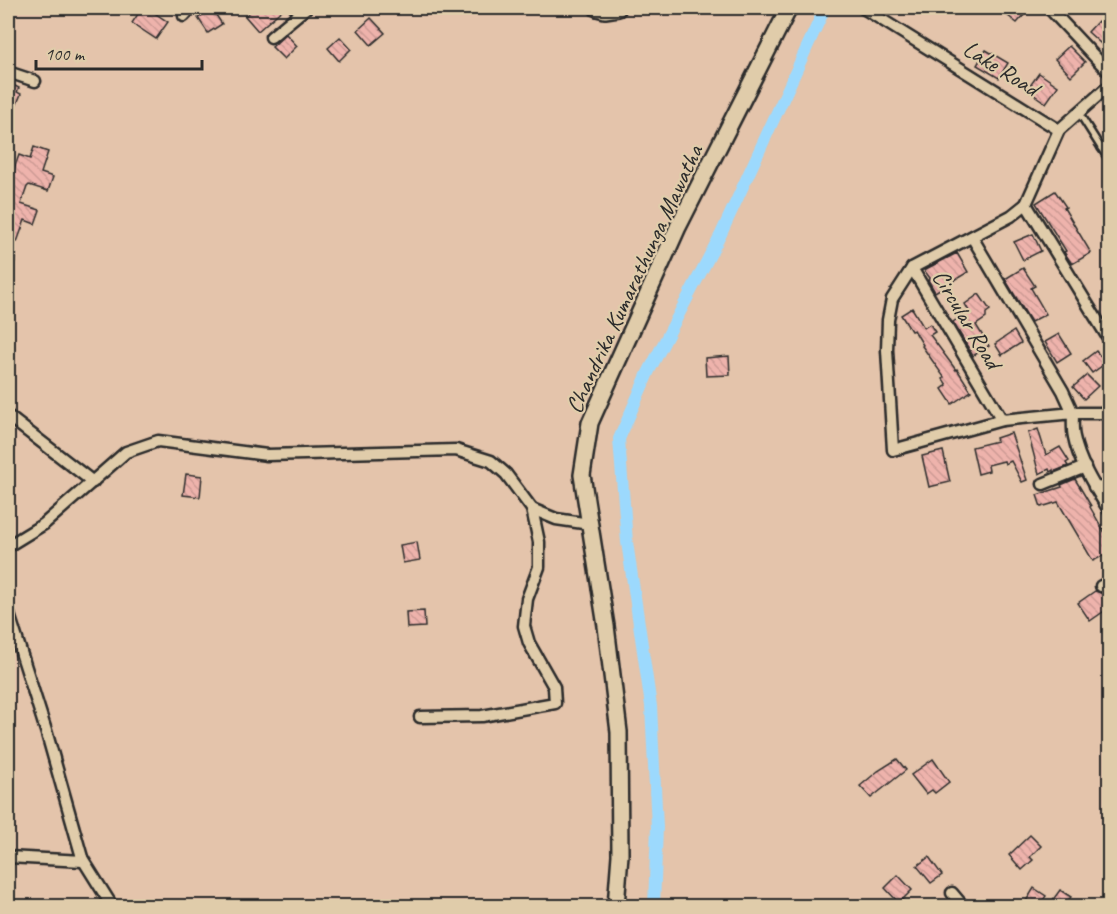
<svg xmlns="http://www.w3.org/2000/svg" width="1117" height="914" font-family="Caveat,sans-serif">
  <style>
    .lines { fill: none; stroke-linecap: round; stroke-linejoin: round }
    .canal { stroke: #9cd9fd; stroke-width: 12 }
    .building { fill: url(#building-back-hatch); stroke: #2b2b2b; stroke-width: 1.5 }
    .lane-casing { stroke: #2b2b2b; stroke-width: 10 }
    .street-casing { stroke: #2b2b2b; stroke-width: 15 }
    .secondary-casing { stroke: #2b2b2b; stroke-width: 20 }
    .lane { stroke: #e0ccaa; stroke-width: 5 }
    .street { stroke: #e0ccaa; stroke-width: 10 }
    .secondary { stroke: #e0ccaa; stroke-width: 15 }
    .labels { text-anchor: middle; stroke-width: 4.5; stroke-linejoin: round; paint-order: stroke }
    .street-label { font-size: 24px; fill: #2b2b2b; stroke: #e0ccaa }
  </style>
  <defs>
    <pattern id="building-back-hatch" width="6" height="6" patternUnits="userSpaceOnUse" patternTransform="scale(1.5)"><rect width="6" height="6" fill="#eeb3ac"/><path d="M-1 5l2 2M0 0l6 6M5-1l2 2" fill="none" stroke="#cc9a94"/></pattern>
  </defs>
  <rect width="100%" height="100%" fill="#e4c4ab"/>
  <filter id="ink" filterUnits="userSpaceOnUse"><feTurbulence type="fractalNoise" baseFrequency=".0167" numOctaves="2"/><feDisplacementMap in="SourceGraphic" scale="12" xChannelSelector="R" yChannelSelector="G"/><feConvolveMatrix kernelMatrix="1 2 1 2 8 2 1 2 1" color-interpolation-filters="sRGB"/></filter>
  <g filter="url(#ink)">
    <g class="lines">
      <path class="canal" d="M654 906 657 827 651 706 627 542 619 439 648 373 721 234 825 8"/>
    </g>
    <g class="building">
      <path d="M142 8H147L168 22 156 39 132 23Z"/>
      <path d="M255 8H284L258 31 245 16Z"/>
      <path d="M998 8H1017L1025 14 1017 23Z"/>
      <path d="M212 9 222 24 208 33 198 18Z"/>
      <path d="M371 18 385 33 371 45 358 30Z"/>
      <path d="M1098 21 1110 32V52L1088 32Z"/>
      <path d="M286 34 297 46 284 59 272 47Z"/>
      <path d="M340 37 351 49 339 61 328 48Z"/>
      <path d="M1069 46 1085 62 1071 76 1055 59Z"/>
      <path d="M986 50 1008 63 999 78 977 65Z"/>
      <path d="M1039 73 1058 86 1046 103 1027 90Z"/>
      <path d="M11 84 19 88 17 92 21 94 16 106 8 102V94Z"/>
      <path d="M34 147 48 152 41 173 53 177 48 191 29 185 27 187 21 204 40 210 35 224 25 220 17 242 8 238V179L10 180 19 155 30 159Z"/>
      <path d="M1055 191 1066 207 1064 208 1091 253 1072 264 1064 252 1066 251 1036 203Z"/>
      <path d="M1033 234 1041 251 1023 260 1014 242Z"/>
      <path d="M957 253 968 272 935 292 928 280 930 278 924 270Z"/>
      <path d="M1023 268 1035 286 1031 288 1046 314 1031 322 1005 279Z"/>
      <path d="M979 294 990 310 986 313V318L976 325 989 346 973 356 953 322 969 311 965 304Z"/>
      <path d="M912 308 924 328 930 324 935 332 930 335 956 370 957 369 971 391 952 404 942 389 947 385 943 379 944 377 922 346 923 345 914 330 911 331 901 315Z"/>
      <path d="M1014 331 1021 343 1002 355 995 344Z"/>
      <path d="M1059 334 1071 353 1057 362 1045 342Z"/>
      <path d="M1096 351 1106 363 1092 373 1083 361Z"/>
      <path d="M729 356 730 375 706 376 705 358Z"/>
      <path d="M1087 375 1098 386 1084 399 1073 387Z"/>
      <path d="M1038 429 1046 455 1060 447 1069 461 1066 463 1068 466 1053 472V470L1050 472 1049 469 1039 474 1028 433Z"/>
      <path d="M1011 433 1027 480 1022 482 1011 461 1005 464 1004 461 988 465 989 471 978 474 972 447 997 441 996 438Z"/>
      <path d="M943 451 950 482 929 487 922 456Z"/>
      <path d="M186 474 202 476 200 497 183 495Z"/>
      <path d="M1075 479 1091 506 1090 507 1110 542V552L1093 561 1058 502 1041 507 1037 495 1062 487 1061 485Z"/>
      <path d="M417 542 420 560 403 563 400 545Z"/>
      <path d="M1095 591 1101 593 1110 607 1090 621 1078 603Z"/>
      <path d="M424 611 425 627 407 628 406 612Z"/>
      <path d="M897 759 906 770 871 798 860 786 878 771Z"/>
      <path d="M933 759 949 782 935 793 932 790 926 794 911 775Z"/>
      <path d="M1030 835 1041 846 1030 857 1033 860 1022 870 1009 855Z"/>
      <path d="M929 857 942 875 931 883 917 866Z"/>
      <path d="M898 875 912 890 899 903 885 888Z"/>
      <path d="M1034 888 1046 896 1039 906H1023Z"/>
      <path d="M1060 890 1071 897 1064 906H1060L1052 901Z"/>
    </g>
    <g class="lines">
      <g class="lane-casing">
        <g id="lane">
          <path d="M1079 113 1110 162"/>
          <path d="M1101 148 1110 143"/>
          <path d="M8 248C12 253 11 263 8 268"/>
        </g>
      </g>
      <g class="street-casing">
        <g id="street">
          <path d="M863 8 1059 130"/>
          <path d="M1049 8 1110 73"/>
          <path d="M184 16 191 8"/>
          <path d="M271 37 306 8"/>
          <path d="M8 72 35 81"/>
          <path d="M1110 85 1059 130 1026 204 1011 216 912 268 1002 420 1073 413C1073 421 1072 429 1074 437 1079 463 1096 489 1110 512"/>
          <path d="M1026 204 1110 341"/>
          <path d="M972 237 1063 391 1073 413H1110"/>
          <path d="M912 268 892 299 888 320 887 350 893 450 1002 420"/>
          <path d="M8 416 93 482"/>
          <path d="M1043 484 1085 467"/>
          <path d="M1094 487 1110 488"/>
          <path d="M532 509 556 519 590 524"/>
          <path d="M8 546 44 524 126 452 158 441 267 455 456 450 491 461 506 474 532 509 539 542V567L527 599 524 626 529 643 554 687 555 703 482 716 420 717"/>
          <path d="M1101 586 1110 582"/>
          <path d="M8 611 47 734 83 861 8 857"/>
          <path d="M82 858 112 906"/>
          <path d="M952 893 963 906"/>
        </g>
      </g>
      <g class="secondary-casing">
        <g id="secondary">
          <path d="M597 8 605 10 618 8"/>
          <path d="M616 906 620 855 619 732 606 626 582 475 590 423 678 227 789 8"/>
        </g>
      </g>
      <use href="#lane" class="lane"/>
      <use href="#street" class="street"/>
      <use href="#secondary" class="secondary"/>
    </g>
  </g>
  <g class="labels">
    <g class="street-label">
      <text transform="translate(1001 68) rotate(32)" y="8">Lake Road</text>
      <text transform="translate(634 279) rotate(-65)" y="8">Chandrika Kumarathunga Mawatha</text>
      <text transform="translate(967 319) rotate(59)" y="8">Circular Road</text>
    </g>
  </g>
  <rect width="1117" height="914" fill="none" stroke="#e0ccaa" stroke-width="30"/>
  <rect x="15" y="15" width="1087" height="884" fill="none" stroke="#2b2b2b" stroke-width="2" filter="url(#ink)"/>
  <path d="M36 60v9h166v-9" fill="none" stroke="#2b2b2b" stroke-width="3"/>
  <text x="45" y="60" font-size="18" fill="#2b2b2b" stroke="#e0ccaa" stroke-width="4.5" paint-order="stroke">100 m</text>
</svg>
